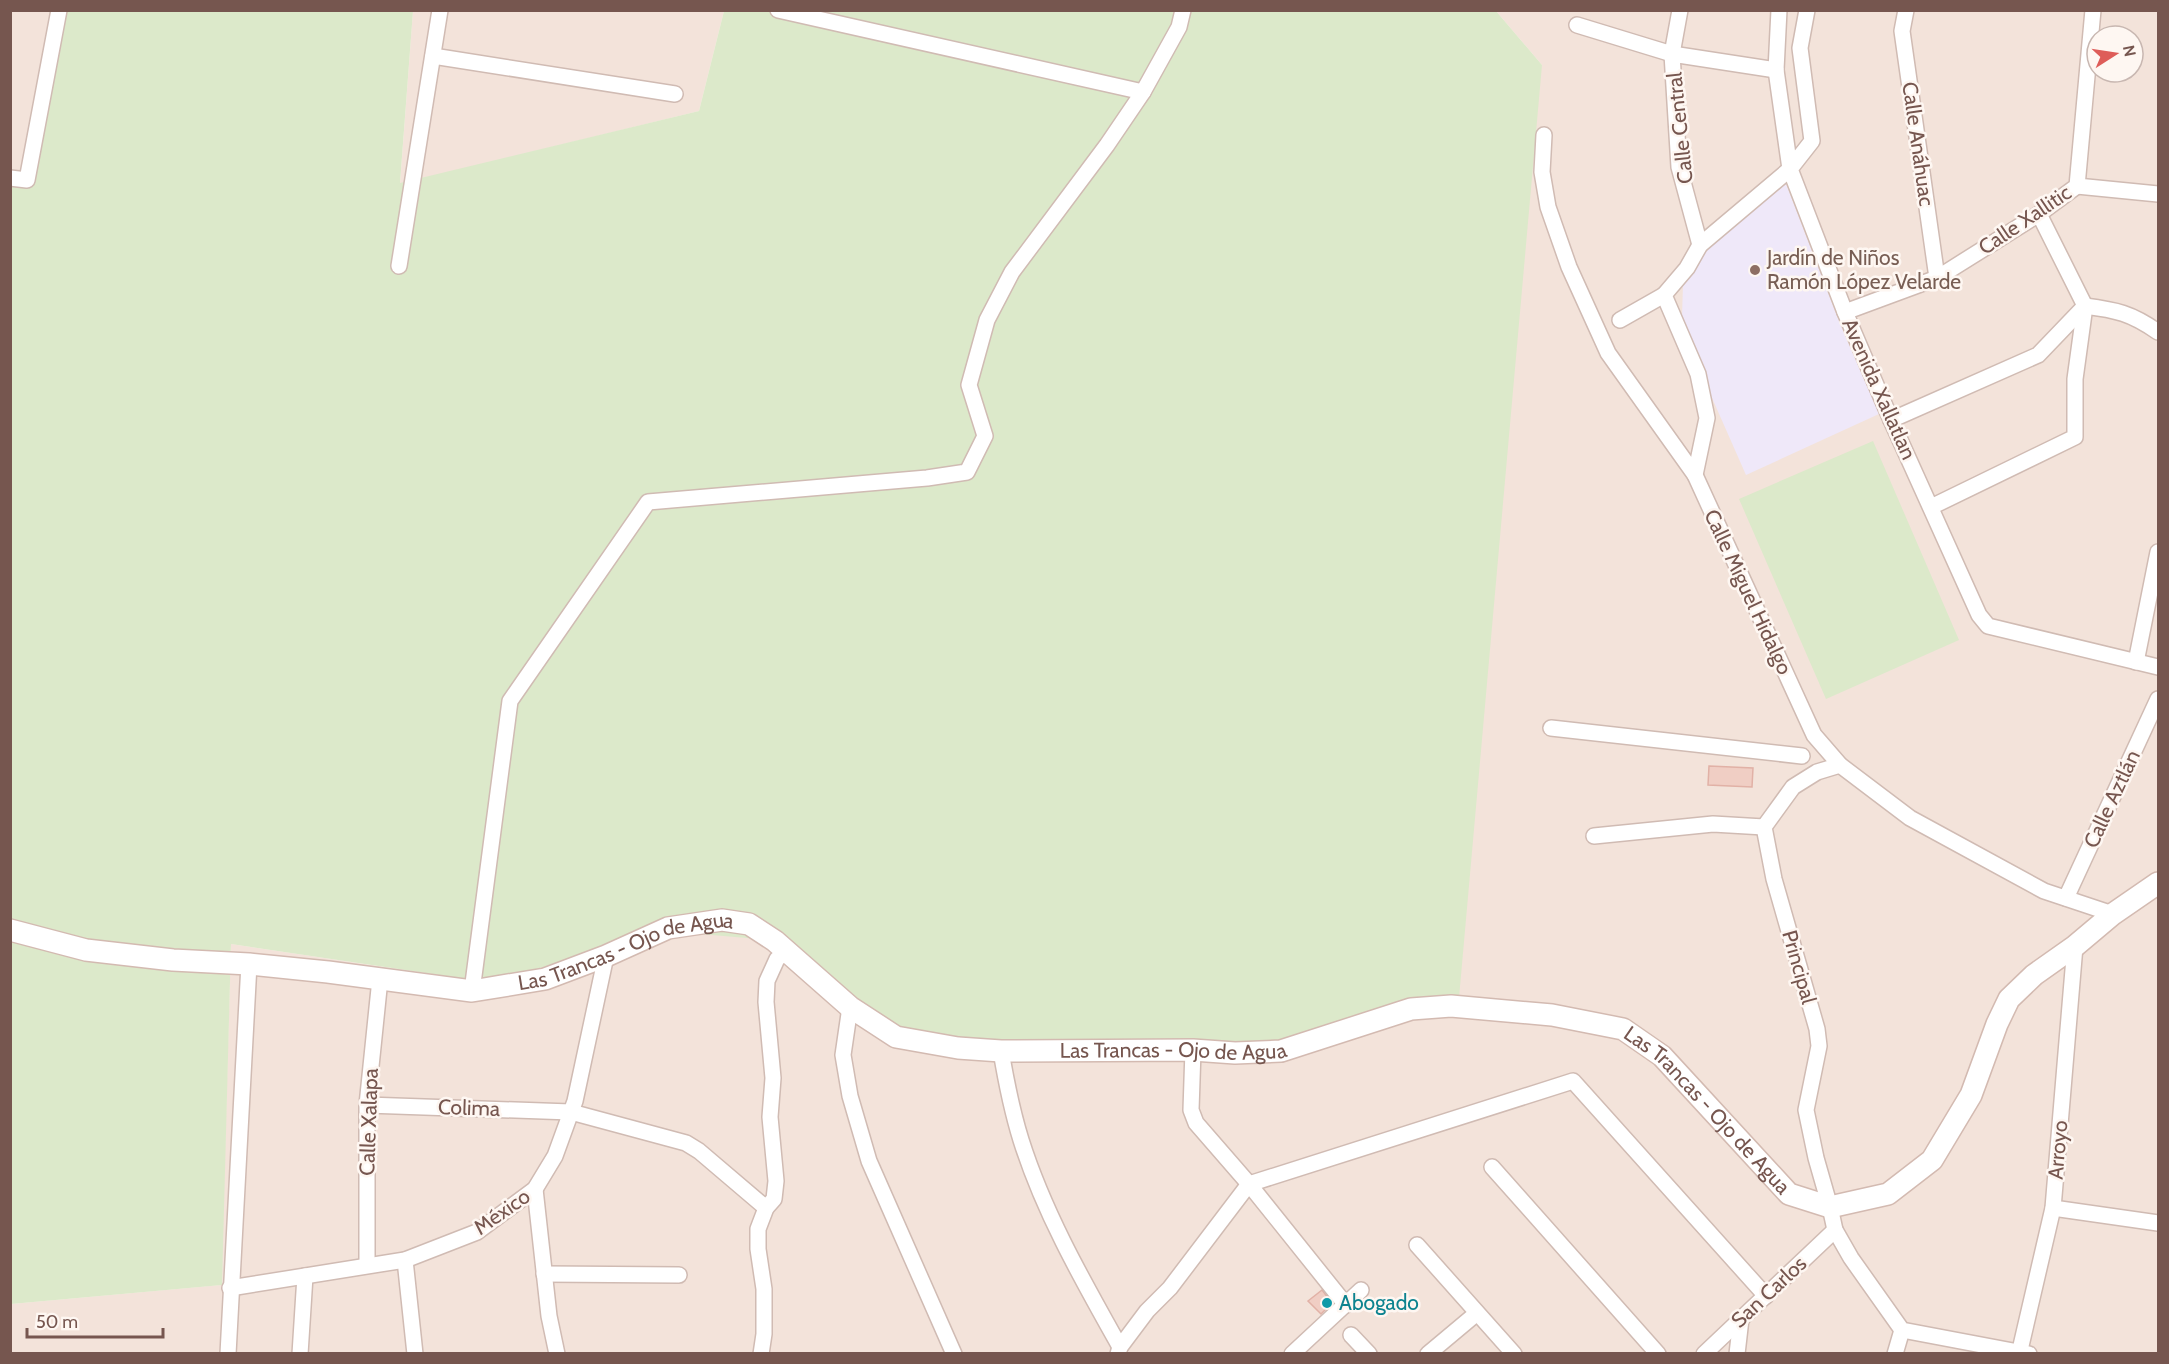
<svg xmlns="http://www.w3.org/2000/svg" width="2169" height="1364" font-family="Cabin,sans-serif">
  <style>
    .residential { fill: #f3e3da; fill-rule: evenodd }
    .education { fill: #efe8f9 }
    .green { fill: #dce9ca }
    .building { fill: #f0cec4; stroke: #e1b1a6; stroke-width: 1.5 }
    .lines { fill: none; stroke-linecap: round; stroke-linejoin: round }
    .street-casing { stroke: #d0bbb3; stroke-width: 18 }
    .secondary-casing { stroke: #d3bab1; stroke-width: 24 }
    .street { stroke: #fff; stroke-width: 15 }
    .secondary { stroke: #fff; stroke-width: 21 }
    .education-dot { fill: #8d6e63; stroke: #fef7f2; stroke-width: 2 }
    .culture-dot { fill: #0f9aa8; stroke: #fef7f2; stroke-width: 2 }
    .labels { text-anchor: middle; stroke-width: 5; stroke-linejoin: round; paint-order: stroke }
    .street-label { font-size: 21px; fill: #76564f; stroke: #fef7f2 }
    .education-label { font-size: 21px; fill: #785e54; stroke: #fef7f2; text-anchor: start }
    .culture-label { font-size: 21px; fill: #0d838f; stroke: #fef7f2; text-anchor: start }
  </style>
  <rect width="100%" height="100%" fill="#fcf2eb"/>
  <g class="residential">
    <path d="M11 11H50L24 181 11 179Z"/>
    <path d="M413 11H724L699 111 400 184Z"/>
    <path d="M1496 11H2158V1353L11 1354V1304L221 1285 231 944 486 982 677 931 771 940 1542 65ZM2097 36H2133V72H2097Z"/>
  </g>
  <path class="education" d="M1786 184 1840 324 1879 414 1746 475 1705 382 1682 317 1683 284 1700 255Z"/>
  <g class="green">
    <path d="M50 11H413L400 183 699 111 724 11H1496L1542 65 1459 998 1261 1059 906 1039 771 940 677 932 486 982 231 944 222 1285 11 1304 10 179 24 181Z"/>
    <path d="M1873 441 1959 640 1826 699 1739 499Z"/>
  </g>
  <g class="building">
    <path d="M1709 766 1753 768 1752 787 1708 785Z"/>
    <path d="M1322 1290 1332 1303 1321 1314 1308 1301Z"/>
  </g>
  <g class="lines">
    <g class="street-casing">
      <g id="street">
        <path d="M778 10 1143 92"/>
        <path d="M1680 10 1672 54 1679 167 1700 245"/>
        <path d="M1807 10 1800 48 1812 141 1790 169 1845 312 1891 420 1979 615 1988 626 2158 667"/>
        <path d="M1906 10 1902 31 1937 278"/>
        <path d="M1577 25 1672 54 1776 70"/>
        <path d="M433 56 675 94"/>
        <path d="M1544 135 1542 172 1548 207 1569 267 1608 353 1695 475 1814 735 1840 765 1910 818 2044 891 2113 914"/>
        <path d="M10 178 27 180 59 10"/>
        <path d="M2077 186 2158 194"/>
        <path d="M2039 214 2085 306"/>
        <path d="M399 266 440 10"/>
        <path d="M2085 306C2116 310 2131 313 2158 332"/>
        <path d="M1845 312 1937 278 2039 214 2077 186 2093 10"/>
        <path d="M1620 320 1664 295"/>
        <path d="M1891 420 2038 355 2085 306"/>
        <path d="M1695 475 1707 418 1698 374 1664 295 1687 268 1700 245 1790 169 1776 70 1779 10"/>
        <path d="M1931 507 2075 437V379L2085 306"/>
        <path d="M2136 662 2158 552"/>
        <path d="M1551 728 1802 756"/>
        <path d="M1840 765 1817 772 1793 787 1764 827 1774 879 1817 1029 1819 1046 1806 1110 1816 1158 1830 1207 1835 1230 1851 1258 1902 1330 2029 1354"/>
        <path d="M1594 836 1713 824 1764 827"/>
        <path d="M2066 898 2158 699"/>
        <path d="M472 991 510 701 648 502 927 478 967 472 985 436 969 385 987 320 1012 272 1107 145 1143 92 1179 27 1183 10"/>
        <path d="M850 1007 843 1055 850 1096 869 1161 954 1354"/>
        <path d="M1193 1050 1191 1110 1196 1123 1249 1184 1346 1305"/>
        <path d="M1001 1051C1006 1081 1012 1111 1021 1140 1044 1213 1083 1281 1120 1347"/>
        <path d="M367 1105 571 1112 686 1143 699 1151 766 1208"/>
        <path d="M1492 1167 1658 1354"/>
        <path d="M535 1189 549 1316 557 1354"/>
        <path d="M2053 1208 2158 1223"/>
        <path d="M1417 1245 1514 1354"/>
        <path d="M405 1260 415 1354"/>
        <path d="M367 1265V1105L380 979"/>
        <path d="M544 1274 679 1275"/>
        <path d="M230 1288 405 1260 477 1232 535 1189 555 1156 575 1101 606 956"/>
        <path d="M1351 1335 1369 1354"/>
        <path d="M2020 1350 2053 1208 2075 946"/>
        <path d="M228 1354 249 964"/>
        <path d="M300 1354 305 1276"/>
        <path d="M761 1354 764 1334V1289L758 1249V1229L766 1208 774 1199 776 1181 770 1117 773 1078 766 1002 767 981 777 959 787 951"/>
        <path d="M1118 1354 1120 1347 1147 1311 1170 1288 1249 1184 1573 1081 1766 1296"/>
        <path d="M1292 1354 1361 1290"/>
        <path d="M1428 1354 1477 1313"/>
        <path d="M1704 1354 1835 1230"/>
        <path d="M1737 1354 1741 1319"/>
        <path d="M1895 1354 1902 1330"/>
      </g>
    </g>
    <g class="secondary-casing">
      <g id="secondary">
        <path id="s1" d="M10 930 86 950 173 960 249 964 328 972 472 991 545 979 606 956 668 928 722 920 749 924 775 941 850 1007 896 1037 958 1048 1001 1051 1193 1050 1235 1053 1281 1051 1411 1009 1451 1006 1552 1015 1623 1029 1662 1056 1789 1194 1830 1207 1888 1194 1932 1160 1971 1095 1997 1024 2009 999 2034 975 2075 946 2113 914 2158 883"/>
      </g>
    </g>
    <use href="#street" class="street"/>
    <use href="#secondary" class="secondary"/>
  </g>
  <circle class="education-dot" cx="1755" cy="270" r="6"/>
  <circle class="culture-dot" cx="1327" cy="1303" r="6"/>
  <g class="labels">
    <g class="street-label">
      <text transform="translate(1680 128) rotate(-96)" y="7">Calle Central</text>
      <text transform="translate(1918 144) rotate(82)" y="7">Calle Anáhuac</text>
      <text transform="translate(2025 220) rotate(-34)" y="7">Calle Xallitic</text>
      <text transform="translate(1879 389) rotate(66)" y="7">Avenida Xallatlan</text>
      <text transform="translate(1748 592) rotate(65)" y="7">Calle Miguel Hidalgo</text>
      <text transform="translate(2112 799) rotate(-65)" y="7">Calle Aztlán</text>
      <text dy="7" stroke="none"><textPath href="#s1" startOffset="627">Las Trancas - Ojo de Agua</textPath></text>
      <text transform="translate(1799 967) rotate(74)" y="7">Principal</text>
      <text dy="7" stroke="none"><textPath href="#s1" startOffset="1220">Las Trancas - Ojo de Agua</textPath></text>
      <text transform="translate(469 1108) rotate(2)" y="7">Colima</text>
      <text dy="7" stroke="none"><textPath href="#s1" startOffset="1796">Las Trancas - Ojo de Agua</textPath></text>
      <text transform="translate(369 1122) rotate(-88)" y="7">Calle Xalapa</text>
      <text transform="translate(2058 1150) rotate(-85)" y="7">Arroyo</text>
      <text transform="translate(502 1212) rotate(-35)" y="7">México</text>
      <text transform="translate(1769 1292) rotate(-43)" y="7">San Carlos</text>
    </g>
    <g class="education-label">
      <text x="1767" y="265">Jardín de Niños<tspan x="1767" dy="24">Ramón López Velarde</tspan></text>
    </g>
    <g class="culture-label">
      <text x="1339" y="1310">Abogado</text>
    </g>
  </g>
  <rect width="2169" height="1364" fill="none" stroke="#76564f" stroke-width="24"/>
  <g transform="translate(2115 54) rotate(78)"><circle r="28" fill="#fef7f2" stroke="#c8b7b1" stroke-width="1.5"/>
  <path d="M0-4.5L10 22L0 15L-10 22Z" fill="#de5d59"/>
  <text y="-9" font-size="16" font-weight="bold" text-anchor="middle" fill="#76564f">N</text>
  </g>
  <path d="M27 1328v9h136v-9" fill="none" stroke="#76564f" stroke-width="3"/>
  <text x="36" y="1328" font-size="18" fill="#76564f" stroke="#fef7f2" stroke-width="4.5" paint-order="stroke">50 m</text>
</svg>
